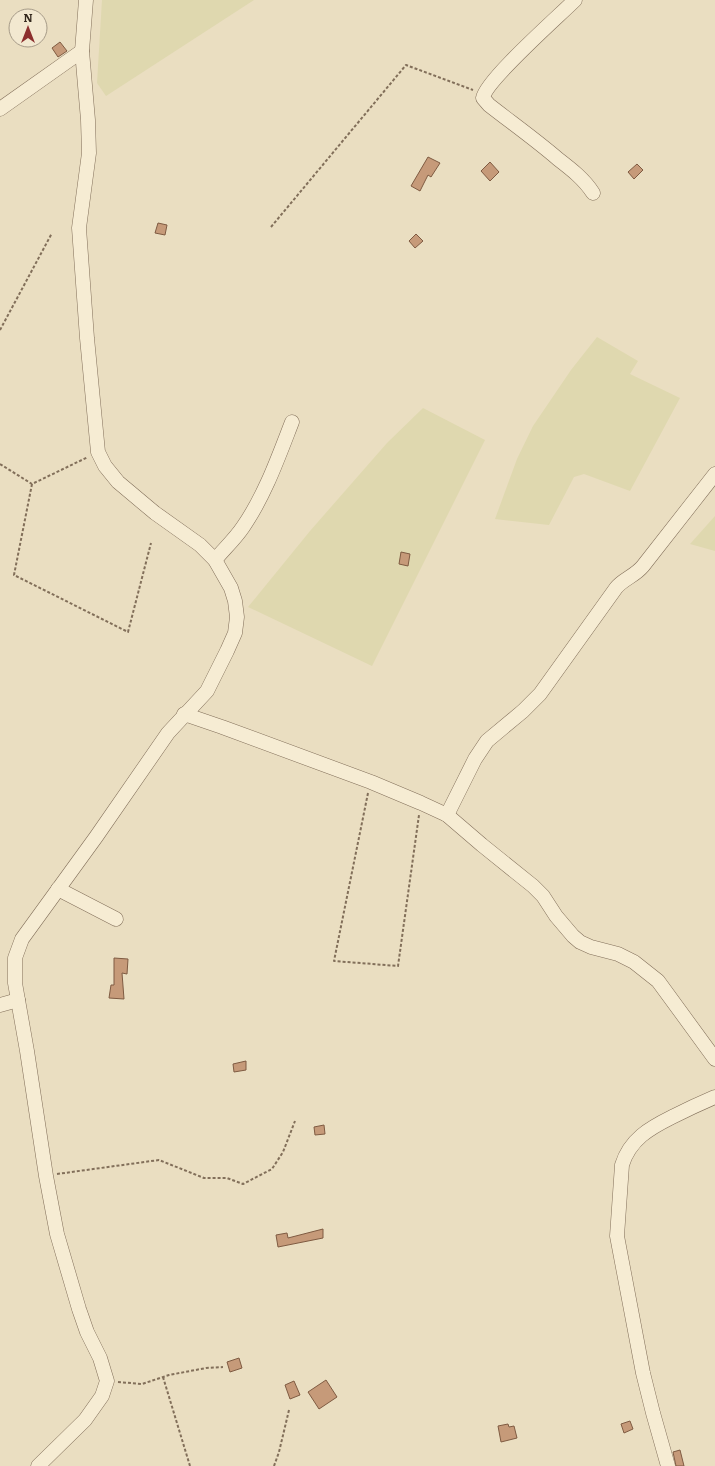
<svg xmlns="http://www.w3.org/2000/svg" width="715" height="1466" font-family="Literata,serif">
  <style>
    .farmland { fill: #dfd8af }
    .building { fill: #c69a79; stroke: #7f5b42 }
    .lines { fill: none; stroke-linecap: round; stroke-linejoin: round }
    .minor-casing { stroke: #826f5a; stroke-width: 15 }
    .path { stroke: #826f5a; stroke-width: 2; stroke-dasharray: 3 2; stroke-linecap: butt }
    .minor { stroke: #f6ecd3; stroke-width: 14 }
  </style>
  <rect width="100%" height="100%" fill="#eadec1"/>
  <g class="farmland">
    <path d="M102 0H254L106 96 97 83Z"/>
    <path d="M597 337 638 361 630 374 680 398 630 491 584 474 574 477 549 525 495 519 517 459 533 426 571 370Z"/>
    <path d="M423 408 485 440 372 666 248 607 310 531 387 443Z"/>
    <path d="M715 516V551L690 544Z"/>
  </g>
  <g class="building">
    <path d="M60 42 67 51 58 57 52 48Z"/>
    <path d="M428 157 440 163 431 177 428 175 420 191 411 186Z"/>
    <path d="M490 162 499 172 490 181 481 171Z"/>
    <path d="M637 164 643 170 634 179 628 172Z"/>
    <path d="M158 223 167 225 165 235 155 233Z"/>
    <path d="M416 234 423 241 415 248 409 241Z"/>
    <path d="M401 552 410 554 408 566 399 564Z"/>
    <path d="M114 958 128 959 127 974 122 973 124 999 109 998 111 985H114Z"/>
    <path d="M246 1061V1070L234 1072 233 1064Z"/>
    <path d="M324 1125 325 1134 315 1135 314 1127Z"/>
    <path d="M323 1229V1238L278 1247 276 1235 287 1233 288 1238Z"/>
    <path d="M239 1358 242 1368 230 1372 227 1362Z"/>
    <path d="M326 1380 337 1397 319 1409 308 1392Z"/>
    <path d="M294 1381 300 1395 290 1399 285 1385Z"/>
    <path d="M630 1421 633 1429 624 1433 621 1424Z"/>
    <path d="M508 1424 509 1427 514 1426 517 1438 501 1442 498 1426Z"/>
    <path d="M680 1450 684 1466H676L673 1452Z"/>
  </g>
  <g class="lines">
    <g class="minor-casing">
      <g id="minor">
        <path d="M575 0C559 16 485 81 483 98L489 105C512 123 536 140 558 159 571 169 584 179 593 193"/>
        <path d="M0 109 82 51"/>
        <path d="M215 560C224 549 235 539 243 527 265 495 278 458 292 422"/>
        <path d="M184 714 222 727 371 782 421 803 447 815 482 845 533 886 543 896 556 916 573 936 580 942 591 947 618 954 634 962 658 981 715 1059"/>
        <path d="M447 815 475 759 487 741 523 711 540 694 616 588C623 579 635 576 643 566L715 474"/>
        <path d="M58 889 116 919"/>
        <path d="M0 1005 18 1000"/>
        <path d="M38 1466 85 1420 102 1396 107 1381 100 1358 87 1332 79 1309 57 1234 46 1176 27 1051 15 983V958L22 939 96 837 168 733 207 691 227 651 235 633 237 617 235 601 231 588 215 560 200 545 155 513 118 482 105 466 98 452 87 338 79 228 89 153 88 120 82 51 86 0"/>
        <path d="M668 1466 653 1413 643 1373 617 1236 622 1165C630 1139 650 1128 672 1117 686 1110 701 1103 715 1097"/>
      </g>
    </g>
    <g class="path">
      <path d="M271 227 406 65 473 90"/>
      <path d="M0 330 52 233"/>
      <path d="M0 464 32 484 88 457"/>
      <path d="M32 484 14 575 128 632 151 543"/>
      <path d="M368 793 334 961 398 966 419 815"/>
      <path d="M57 1174 159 1160 204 1178H227L243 1184 272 1169 283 1152 295 1121"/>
      <path d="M163 1377 190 1466"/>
      <path d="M118 1382 142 1384 169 1375 206 1368 223 1367"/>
      <path d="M274 1466 279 1452 289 1410"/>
    </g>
    <use href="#minor" class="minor"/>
  </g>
  <g transform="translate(28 28)"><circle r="19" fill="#f2e8d0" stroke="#a69b88"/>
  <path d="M0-3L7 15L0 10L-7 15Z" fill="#8c2f2e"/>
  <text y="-6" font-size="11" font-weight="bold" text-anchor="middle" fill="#33281d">N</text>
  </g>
</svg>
